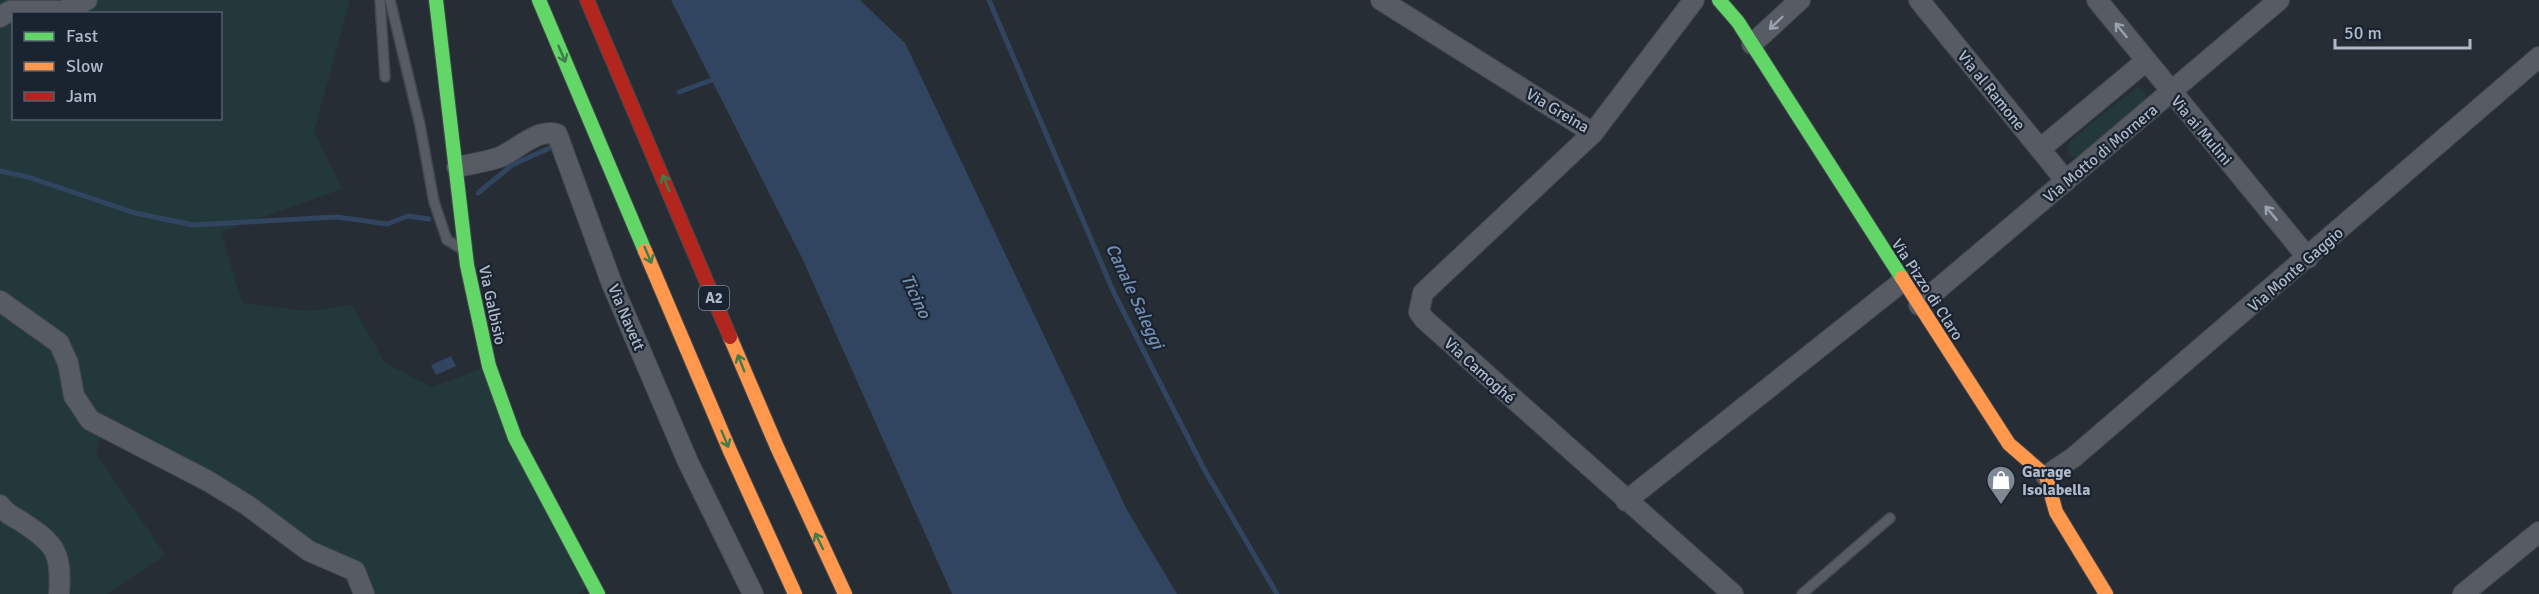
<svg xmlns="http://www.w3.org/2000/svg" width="2539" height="594" font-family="Signika,sans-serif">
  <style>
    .green { fill: #23383b; fill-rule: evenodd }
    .water { fill: #314560 }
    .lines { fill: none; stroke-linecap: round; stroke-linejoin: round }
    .stream { stroke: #314560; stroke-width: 5 }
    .lane-casing { stroke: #42484e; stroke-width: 12 }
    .street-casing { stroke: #42484e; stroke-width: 22 }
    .fast-casing { stroke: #42484e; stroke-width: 16 }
    .slow-casing { stroke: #42484e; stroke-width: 16 }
    .jam-casing { stroke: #42484e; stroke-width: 16 }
    .lane { stroke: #565b64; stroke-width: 9 }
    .street { stroke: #565b64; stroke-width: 20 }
    .fast { stroke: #63d668; stroke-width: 14 }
    .slow { stroke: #ff974d; stroke-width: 14 }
    .jam { stroke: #b3261e; stroke-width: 14 }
    .oneway { stroke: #99a2af }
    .oneway2 { stroke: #3e7c4c }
    .labels { text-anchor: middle; stroke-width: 4.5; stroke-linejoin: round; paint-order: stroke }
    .shield { fill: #1a2330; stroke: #828c9a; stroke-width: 1.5 }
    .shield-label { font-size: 15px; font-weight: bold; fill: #afb9c8 }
    .street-label { font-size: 16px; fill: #afb9c8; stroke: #1a2330 }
    .poi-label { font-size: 16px; font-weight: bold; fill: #afb9c8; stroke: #1a2330; text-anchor: start }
    .water-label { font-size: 18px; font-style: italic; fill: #748fb2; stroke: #1a2330 }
  </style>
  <rect width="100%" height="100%" fill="#262d35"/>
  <g class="green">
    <path d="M0 0H350L314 132 342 189 221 232 242 303 309 311 352 305 385 363 432 387 489 366 592 584 578 594H364L362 585 102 428 96 453 165 555 107 594H0ZM14 14H220V118H14Z"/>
    <path d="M2137 87 2145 91 2147 100 2077 158 2069 155 2067 149 2071 140Z"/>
  </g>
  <g class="water">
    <path d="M671 0H860L905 43 1127 510 1177 594H952L802 258Z"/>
    <path d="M451 356 456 366 436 375 431 365Z"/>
  </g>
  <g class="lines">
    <g class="stream">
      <path d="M989 0 1114 293 1204 469 1277 594"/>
      <path d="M679 92 717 78"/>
      <path d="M0 171 28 177 135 213 193 225 337 217 387 224 408 216 429 219"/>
      <path d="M478 193 512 165 554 146"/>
    </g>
    <g class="lane-casing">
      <g id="lane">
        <path d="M380 0 385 77"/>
        <path d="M390 0 420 125 434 202 447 240 462 249"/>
        <path d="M1802 594 1890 518"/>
      </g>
    </g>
    <g class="street-casing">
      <g id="street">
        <path d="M1381 0 1593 133 1694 0"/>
        <path d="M1919 0 2066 181"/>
        <path d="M2097 0 2308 258"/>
        <path d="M0 17 10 11 65 10 87 0"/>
        <path d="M1752 44 1800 0"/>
        <path d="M1593 133 1423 293 1419 312 1424 319 1733 594"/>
        <path d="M2040 149 2146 61"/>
        <path d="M457 167C471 164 486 162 500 157 517 150 537 128 557 134L612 284 688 462 753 594"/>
        <path d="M0 301 59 343 68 363 74 396 90 420 208 481 247 505 309 551 355 571 364 594"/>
        <path d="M1919 305 2279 0"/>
        <path d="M2046 476 2074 457 2539 57"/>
        <path d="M1626 501 1903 281"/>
        <path d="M0 505C5 513 14 517 22 522 56 544 62 553 59 594"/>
        <path d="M2463 594 2539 532"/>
      </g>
    </g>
    <g class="fast-casing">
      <g id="fast">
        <path d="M436 0 467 265 489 366 515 438 598 594"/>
        <path d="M539 0 645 251"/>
        <path d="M1719 0 1738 22 1902 278"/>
      </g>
    </g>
    <g class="slow-casing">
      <g id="slow">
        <path d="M645 251 730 451 795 594"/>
        <path d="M1902 278 2009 444 2046 476 2056 512 2106 594"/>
        <path d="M730 337 777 447 845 594"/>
      </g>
    </g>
    <g class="jam-casing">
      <path id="jam" d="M587 0 730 337"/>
    </g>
    <use href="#lane" class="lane"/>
    <use href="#street" class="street"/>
    <use href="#fast" class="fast"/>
    <use href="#slow" class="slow"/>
    <use href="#jam" class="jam"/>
  </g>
  <defs><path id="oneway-shaft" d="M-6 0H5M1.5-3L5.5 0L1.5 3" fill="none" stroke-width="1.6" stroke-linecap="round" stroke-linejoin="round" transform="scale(1.5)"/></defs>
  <g class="oneway">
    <use href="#oneway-shaft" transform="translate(1776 23) rotate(136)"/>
    <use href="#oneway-shaft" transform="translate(2121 30) rotate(-129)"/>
    <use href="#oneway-shaft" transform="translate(2271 213) rotate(-130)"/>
  </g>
  <g class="oneway2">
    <use href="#oneway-shaft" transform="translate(562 54) rotate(67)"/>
    <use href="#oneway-shaft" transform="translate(666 183) rotate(-113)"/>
    <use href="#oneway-shaft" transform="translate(648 255) rotate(67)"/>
    <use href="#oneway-shaft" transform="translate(741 363) rotate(-112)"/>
    <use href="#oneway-shaft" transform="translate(725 439) rotate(67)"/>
    <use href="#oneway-shaft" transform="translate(819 541) rotate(-116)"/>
  </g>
  <defs>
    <g id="shop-pin" transform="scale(1.5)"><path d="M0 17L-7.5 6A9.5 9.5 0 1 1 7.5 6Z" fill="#7f8895" stroke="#1a2330"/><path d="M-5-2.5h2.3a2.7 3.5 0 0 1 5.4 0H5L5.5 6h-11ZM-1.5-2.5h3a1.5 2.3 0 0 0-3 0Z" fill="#fff"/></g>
  </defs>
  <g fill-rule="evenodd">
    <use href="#shop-pin" x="2001" y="480"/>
  </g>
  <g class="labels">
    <rect class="shield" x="699" y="286" width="30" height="24" rx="4.5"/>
    <g class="shield-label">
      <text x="714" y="303">A2</text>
    </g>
    <g class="street-label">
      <text transform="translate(1992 90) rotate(51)" y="6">Via al Ramone</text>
      <text transform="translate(1558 110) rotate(31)" y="6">Via Greina</text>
      <text transform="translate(2202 130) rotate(50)" y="6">Via ai Mulini</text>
      <text transform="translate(2100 153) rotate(-40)" y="6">Via Motto di Mornera</text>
      <text transform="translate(2295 269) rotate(-41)" y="6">Via Monte Gaggio</text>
      <text transform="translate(1928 289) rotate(57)" y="6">Via Pizzo di Claro</text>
      <text transform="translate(493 305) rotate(78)" y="6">Via Galbisio</text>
      <text transform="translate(627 317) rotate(67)" y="6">Via Navett</text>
      <text transform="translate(1480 370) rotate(42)" y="6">Via Camoghé</text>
    </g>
    <g class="poi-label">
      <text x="2022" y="477">Garage<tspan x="2022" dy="18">Isolabella</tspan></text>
    </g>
    <g class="water-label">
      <text transform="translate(916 296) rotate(65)" y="6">Ticino</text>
      <text transform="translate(1135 296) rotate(65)" y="6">Canale Saleggi</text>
    </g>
  </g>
  <rect x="12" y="12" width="210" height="108" fill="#1a2330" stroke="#565f6d" stroke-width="1.5"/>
  <rect x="24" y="32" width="30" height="9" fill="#63d668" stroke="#565f6d" stroke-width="1.5"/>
  <text x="66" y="42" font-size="18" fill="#afb9c8">Fast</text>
  <rect x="24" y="62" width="30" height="9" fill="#ff974d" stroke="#565f6d" stroke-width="1.5"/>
  <text x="66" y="72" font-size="18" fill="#afb9c8">Slow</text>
  <rect x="24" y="92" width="30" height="9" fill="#b3261e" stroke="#565f6d" stroke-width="1.5"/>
  <text x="66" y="102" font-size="18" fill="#afb9c8">Jam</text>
  <path d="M2335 39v9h135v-9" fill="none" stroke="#afb9c8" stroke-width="3"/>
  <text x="2344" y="39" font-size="18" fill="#afb9c8" stroke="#1a2330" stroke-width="4.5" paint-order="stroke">50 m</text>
</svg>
